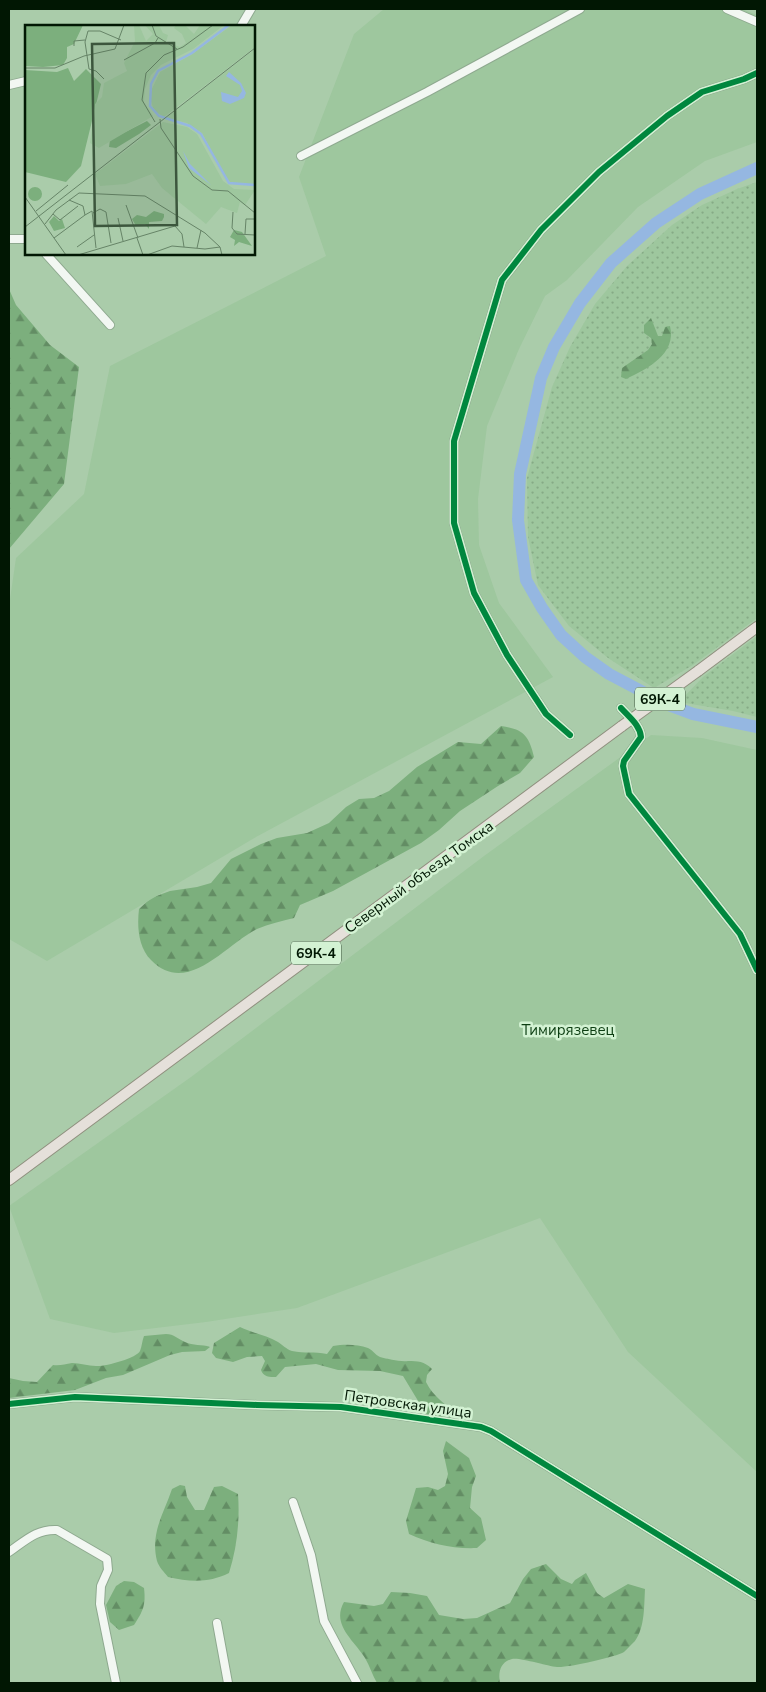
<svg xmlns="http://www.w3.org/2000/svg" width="766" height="1692" font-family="'Nunito Sans',sans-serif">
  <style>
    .grass { fill: url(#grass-dots) }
    .forest { fill: url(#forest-firs) }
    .garden { fill: #9ec79e }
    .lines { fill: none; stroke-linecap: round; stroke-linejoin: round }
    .river { stroke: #95b7e1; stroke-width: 12 }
    .minor-casing { stroke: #8ea98f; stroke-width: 10 }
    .major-casing { stroke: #90907f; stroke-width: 12 }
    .minor { stroke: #f2f7f2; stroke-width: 8 }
    .major { stroke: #e5e0da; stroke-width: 10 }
    .major-bridge-casing { stroke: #90907f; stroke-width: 12; stroke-linecap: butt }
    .major-bridge { stroke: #e5e0da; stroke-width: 10 }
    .cycleway-casing { stroke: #d3f2d3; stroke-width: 9 }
    .cycleway { stroke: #00873e; stroke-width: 6 }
    .labels { text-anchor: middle; stroke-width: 5; stroke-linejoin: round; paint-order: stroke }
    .shield { fill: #d3f2d3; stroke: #405941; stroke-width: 1 }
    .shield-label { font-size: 14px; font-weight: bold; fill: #011703 }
    .street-label { font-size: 15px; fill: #011703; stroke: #d3f2d3 }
    .park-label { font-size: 15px; fill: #0c3d12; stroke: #d3f2d3 }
    .inset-river { fill: none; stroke: #95b7e1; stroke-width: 2.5 }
    .inset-road { fill: none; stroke: #668467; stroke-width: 1 }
    .view { fill: #3c563d; fill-opacity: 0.15; stroke: #3c563d; stroke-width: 2.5 }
    .inset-edge { fill: none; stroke: #011703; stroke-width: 2.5 }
  </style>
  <defs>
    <pattern id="grass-dots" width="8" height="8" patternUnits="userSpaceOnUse" patternTransform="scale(1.25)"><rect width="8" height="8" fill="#9ec79e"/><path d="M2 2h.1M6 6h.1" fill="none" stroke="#86aa86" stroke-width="1.8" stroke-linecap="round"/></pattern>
    <pattern id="forest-firs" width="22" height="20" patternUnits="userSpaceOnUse" patternTransform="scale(1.25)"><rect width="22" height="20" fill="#7caf7d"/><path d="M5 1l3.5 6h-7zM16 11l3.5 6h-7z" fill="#638d64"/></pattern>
  </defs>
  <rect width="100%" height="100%" fill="#aca"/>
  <g class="grass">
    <path d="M757 182V618L693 665 654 688 608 658 569 626 538 585 528 537 527 478 552 387 570 347 595 304 627 266 672 225 702 205 737 189Z"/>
    <path d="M757 636V717L733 711 679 702 703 677Z"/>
  </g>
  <g class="forest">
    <path d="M9 289 16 305 50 345 79 367 64 484 9 549Z"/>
    <path d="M651 318 658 336H662L665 327 670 326C677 354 647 369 626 379L621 377 622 368 648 350 652 344 651 338 644 333V325Z"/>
    <path d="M501 726C523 729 529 735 534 757L520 773 498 786 460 811 439 830 421 843 333 891 300 905 294 918C282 921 269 924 257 929 225 945 187 997 151 960 138 947 137 926 139 909L151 898 170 891 197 887 211 883 231 859 261 844 277 838 307 833 329 823 346 807 359 799 374 798 389 791 417 767 458 742 481 744Z"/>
    <path d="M240 1327C252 1333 266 1335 278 1342 283 1345 286 1349 292 1351 305 1354 314 1351 327 1354L333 1346C344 1344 357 1344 368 1348 373 1350 375 1355 380 1357 388 1359 400 1362 408 1361 418 1361 424 1361 432 1369L427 1375 426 1382C434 1398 444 1401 454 1414L452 1418 434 1416 426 1414 403 1376 380 1371 338 1370 316 1364 285 1367 276 1377C270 1377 263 1377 261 1370L265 1361 262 1356 247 1357 233 1362 216 1358 212 1353 214 1343Z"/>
    <path d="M166 1334C174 1334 178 1339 185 1342 193 1346 202 1344 210 1347L205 1351 182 1352 170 1355 123 1375 106 1378 75 1390 9 1398V1378L23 1381 37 1382 53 1365C60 1366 65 1364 72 1363 80 1363 88 1366 96 1366 104 1367 137 1358 140 1351 142 1346 142 1341 144 1336Z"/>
    <path d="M446 1441 469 1458 476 1476 472 1487 470 1508 481 1518 486 1540 477 1548C452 1549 431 1544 409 1534L406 1521 416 1488 428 1487 438 1490 445 1486 448 1474 443 1451Z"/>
    <path d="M180 1485 185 1486 187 1497 195 1510H204L214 1487 222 1486 238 1494C240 1520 237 1548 229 1573 209 1583 190 1582 168 1577 164 1572 159 1567 157 1561 150 1533 164 1513 172 1489Z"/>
    <path d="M546 1564 561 1579 572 1584 575 1580 586 1573 597 1593 604 1598 628 1584 645 1589C644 1606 645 1627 635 1641 632 1644 627 1649 624 1652 616 1657 567 1668 557 1667 547 1666 519 1657 512 1659 500 1662 498 1673 500 1683H377C372 1675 370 1666 365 1658 354 1640 331 1625 344 1602L374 1606 383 1604 391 1592 410 1593 427 1596 439 1615 463 1619 477 1618 510 1603 523 1579 531 1569Z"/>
    <path d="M124 1581 134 1582 144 1588C146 1605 143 1611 134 1625L119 1630 110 1622 106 1605 116 1586Z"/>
  </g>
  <g class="garden">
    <path d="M384 9H742L757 15V142L705 161 638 207 567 280 545 296 519 349 487 426 478 499 479 545 499 603 553 677 256 837 47 961 9 939V606L16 558 84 494 110 366 326 256 299 177 354 34Z"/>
    <path d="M651 735 702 738 757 750V1472L628 1352 540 1218 297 1308 206 1322 114 1333 50 1319 9 1206 191 1077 484 856Z"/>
  </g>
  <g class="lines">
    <path class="river" d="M757 168 700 194 656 223 611 263 580 303 554 347 541 378 520 474 518 520 526 580 542 608 561 635 585 657 609 674 666 704 693 714 757 727"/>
    <g class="minor-casing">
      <g id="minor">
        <path d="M727 9 757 22"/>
        <path d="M241 26 251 9"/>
        <path d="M9 85 26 81"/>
        <path d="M301 156 427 92 580 9"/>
        <path d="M9 239H26"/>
        <path d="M46 254 110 325"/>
        <path d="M621 708C629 717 640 725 641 737L624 761 623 766 629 794 740 934 757 970"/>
        <path d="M570 735 546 714 507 655 474 593 454 523V441L502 280 541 230 599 172 667 116 702 92 744 79 757 73"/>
        <path d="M9 1404 75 1397 257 1405 341 1407 481 1427 491 1431 757 1596"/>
        <path d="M293 1502 311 1555 324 1621 357 1683"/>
        <path d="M9 1552C25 1541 36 1529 57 1530L107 1559 108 1570 101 1586 100 1604 116 1683"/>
        <path d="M217 1623 228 1683"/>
      </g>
    </g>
    <g class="major-casing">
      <g id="major">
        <path d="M698 671 757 627"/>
        <path d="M9 1180 622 726"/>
      </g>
    </g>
    <use href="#minor" class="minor"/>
    <use href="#major" class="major"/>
    <g class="major-bridge-casing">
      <path id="major-bridge" d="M622 726 698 671"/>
    </g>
    <use href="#major-bridge" class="major-bridge"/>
    <g class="cycleway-casing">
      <g id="cycleway">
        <path d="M621 708C629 717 640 725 641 737L624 761 623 766 629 794 740 934 757 970"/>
        <path d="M570 735 546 714 507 655 474 593 454 523V441L502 280 541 230 599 172 667 116 702 92 744 79 757 73"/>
        <path d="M9 1404 75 1397 257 1405 341 1407 481 1427 491 1431 757 1596"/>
      </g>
    </g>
    <use href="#cycleway" class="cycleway"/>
  </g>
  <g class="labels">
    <g class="shield">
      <rect x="635" y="687.5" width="50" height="23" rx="4"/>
      <rect x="291" y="941.5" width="50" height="23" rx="4"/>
    </g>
    <g class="shield-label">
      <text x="660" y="704">69К-4</text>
      <text x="316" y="958">69К-4</text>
    </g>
    <g class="street-label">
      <text transform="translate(419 877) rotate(-36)" y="5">Северный объезд Томска</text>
      <text transform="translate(408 1404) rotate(8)" y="5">Петровская улица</text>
    </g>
    <g class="park-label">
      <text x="568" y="1035">Тимирязевец</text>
    </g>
  </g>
  <g transform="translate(25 25)">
    <rect width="230" height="230" fill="#aca"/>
    <path d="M207 0H230V22L139 92 129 86 124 70 135 47 166 30ZM230 24V159L215 160 205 157 199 150 177 108 162 98 141 93Z" fill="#9ec79e"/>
    <path d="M0 0H58L49 19 42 22V33L38 40 18 42 0 41ZM43 43 49 56 61 44 76 59 56 141 41 157 0 147V45L32 47ZM122 96 126 100 114 109 91 123 84 122 85 115ZM3 169a7 7 0 1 1 14 0a7 7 0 1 1-14 0ZM129 186 139 189V192L137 196 124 197V204L120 199 111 201 107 194 112 190 121 192ZM29 191 34 196 37 194 40 203 29 206 24 197ZM209 205 217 207 227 221 214 217 209 221 210 215 205 212Z" fill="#7caf7d"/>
    <path d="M109 0H114L121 16 128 9 120 0H134L138 8 143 10 141 17 155 22 161 18 157 9 149 3 151 0 161 1 169 9 175 0H199L168 24 136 40 126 50 120 64 119 77 128 91 74 123 65 118 70 79 77 72 79 58 102 46 99 38 110 16ZM138 97 162 102 172 109 198 156 209 164 230 165 220 180 215 177 212 188 196 182 181 199 137 163 127 149 101 159 75 161 70 149Z" fill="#9ec79e"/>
    <path d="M204 47 216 58 221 68 219 73 205 79 197 76 196 67 213 72 217 66 215 60 201 51ZM158 126 165 139 186 160 164 143Z" fill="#95b7e1"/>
    <path class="inset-river" d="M204 0 167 28 133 46 126 59 125 81 134 91 165 101 176 109 204 158 230 160"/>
    <path class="inset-road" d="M127 0 131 11 152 24M49 21V16L60 15M99 35 130 18 133 13M0 43H30L59 31 90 24 99 0M79 54 71 46 64 44 60 17 63 6H75L96 15M135 94 136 103 168 151 187 165 203 166 230 188M130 97 117 75 121 48 139 30 158 22 188 0M0 172 41 230M44 175 58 181 60 190 67 186 71 223M101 180 113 213M11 186 43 160M208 187 207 203 212 209 230 210M68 188 75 184 81 187 86 218M28 189 35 195 53 181M93 193 98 216M20 199 31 185 54 168 120 171 180 208 195 222 197 230M0 202 230 23M220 209 221 194H230M29 213 60 190M112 213 118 230M52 222 69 210M172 223 176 205M53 230 150 201 157 209 159 222M122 230 147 221 180 224 195 222"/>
    <path class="view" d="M149 18 152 200 70 201 67 19Z"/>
    <rect width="230" height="230" class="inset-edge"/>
  </g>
  <rect width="766" height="1692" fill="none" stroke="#011703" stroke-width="20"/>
</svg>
